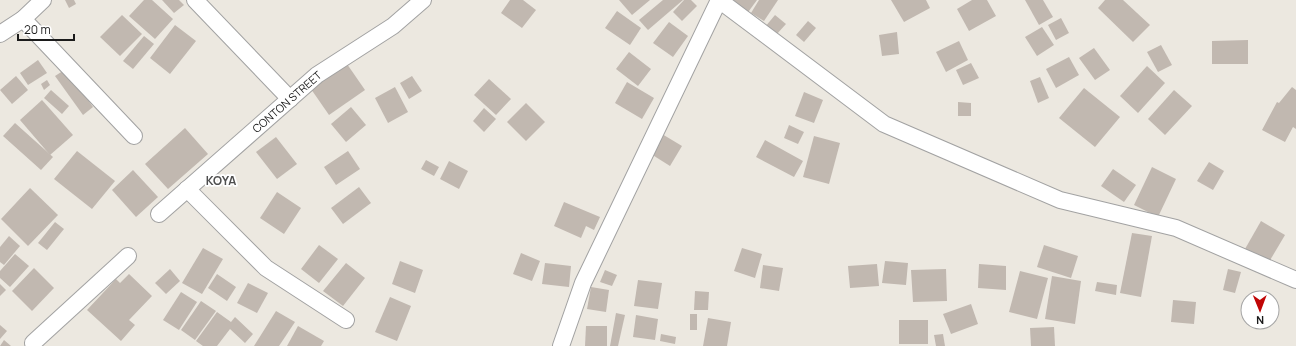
<svg xmlns="http://www.w3.org/2000/svg" width="1296" height="346" font-family="Manrope,sans-serif">
  <style>
    .building { fill: #c1b8b0 }
    .lines { fill: none; stroke-linecap: round; stroke-linejoin: round }
    .minor-casing { stroke: #a2a2a2; stroke-width: 18 }
    .minor { stroke: #fff; stroke-width: 16 }
    .labels { text-anchor: middle; stroke-width: 3.5; stroke-linejoin: round; paint-order: stroke }
    .street-label { font-size: 11px; fill: #1b1b1b; stroke: #fff }
    .neighbourhood-label { font-size: 12px; font-weight: bold; fill: #4e4e4e; stroke: #fff }
  </style>
  <rect width="100%" height="100%" fill="#ece8e0"/>
  <g class="building">
    <path d="M65 0H74L76 4 69 8Z"/>
    <path d="M144 0H152L173 19 155 39 129 16Z"/>
    <path d="M162 0H179L184 5 174 13Z"/>
    <path d="M510 0H523L536 10 522 28 501 13Z"/>
    <path d="M619 0H650L632 15Z"/>
    <path d="M663 0H683L648 30 639 20Z"/>
    <path d="M684 0H691L697 6 682 21 673 12Z"/>
    <path d="M732 0H757L746 15Z"/>
    <path d="M759 0H778L764 21 751 13Z"/>
    <path d="M891 0H926L930 8 904 22Z"/>
    <path d="M972 0H987L996 16 969 31 957 9Z"/>
    <path d="M1025 0H1043L1053 17 1039 25Z"/>
    <path d="M1105 0H1123L1150 25 1133 42 1098 8Z"/>
    <path d="M617 11 641 28 630 45 605 28Z"/>
    <path d="M122 15 142 34 120 56 100 37Z"/>
    <path d="M775 15 786 24 776 35 765 27Z"/>
    <path d="M1061 18 1069 33 1056 40 1048 25Z"/>
    <path d="M808 21 816 28 804 42 796 35Z"/>
    <path d="M669 22 688 36 673 57 653 43Z"/>
    <path d="M175 25 196 41 170 74 150 58Z"/>
    <path d="M1042 27 1054 45 1037 56 1025 37Z"/>
    <path d="M897 32 899 54 882 56 879 35Z"/>
    <path d="M144 36 154 44 133 69 123 61Z"/>
    <path d="M1248 40V64H1212V41Z"/>
    <path d="M959 41 968 60 946 72 936 52Z"/>
    <path d="M1161 45 1172 65 1158 72 1147 52Z"/>
    <path d="M1094 48 1110 70 1095 80 1079 58Z"/>
    <path d="M629 52 651 69 638 86 616 69Z"/>
    <path d="M1069 57 1079 75 1056 88 1046 69Z"/>
    <path d="M38 60 47 73 28 85 20 73Z"/>
    <path d="M971 63 979 78 963 85 956 70Z"/>
    <path d="M347 64 365 90 329 115 311 89Z"/>
    <path d="M1147 66 1165 83 1138 113 1120 96Z"/>
    <path d="M66 69 93 107 83 115 55 76Z"/>
    <path d="M16 76 28 90 12 104 0 90Z"/>
    <path d="M412 76 422 91 409 99 400 83Z"/>
    <path d="M1040 77 1049 98 1038 103 1030 81Z"/>
    <path d="M489 79 511 99 496 115 474 95Z"/>
    <path d="M47 80 50 85 44 90 41 84Z"/>
    <path d="M627 82 654 98 642 119 615 103Z"/>
    <path d="M395 87 408 112 388 123 375 98Z"/>
    <path d="M1292 87 1296 90V129L1293 127 1285 142 1262 130 1277 102 1279 103Z"/>
    <path d="M1084 88 1120 117 1095 147 1059 118Z"/>
    <path d="M51 90 69 106 62 114 44 98Z"/>
    <path d="M1174 90 1192 106 1165 135 1148 119Z"/>
    <path d="M804 92 823 100 814 123 795 116Z"/>
    <path d="M42 100 73 135 50 155 20 120Z"/>
    <path d="M958 102 971 103V116H958Z"/>
    <path d="M526 103 545 122 526 141 507 122Z"/>
    <path d="M351 107 366 125 346 142 331 124Z"/>
    <path d="M484 108 496 119 484 132 473 121Z"/>
    <path d="M15 123 53 157 41 170 3 136Z"/>
    <path d="M789 125 804 132 798 144 784 138Z"/>
    <path d="M185 128 208 154 168 189 145 164Z"/>
    <path d="M662 134 682 146 670 166 651 154Z"/>
    <path d="M814 136 840 143 829 184 803 177Z"/>
    <path d="M276 137 297 164 277 179 256 152Z"/>
    <path d="M765 140 803 161 794 177 756 157Z"/>
    <path d="M77 151 115 181 92 209 54 179Z"/>
    <path d="M348 151 360 169 336 185 324 167Z"/>
    <path d="M426 160 439 167 434 176 421 169Z"/>
    <path d="M449 161 468 171 459 189 440 179Z"/>
    <path d="M1209 162 1224 171 1213 190 1197 181Z"/>
    <path d="M1152 167 1176 179 1158 217 1134 205Z"/>
    <path d="M1113 169 1136 185 1124 202 1101 186Z"/>
    <path d="M133 170 158 197 136 217 112 190Z"/>
    <path d="M359 187 371 203 343 224 331 208Z"/>
    <path d="M30 188 58 215 28 246 1 219Z"/>
    <path d="M277 192 301 208 284 234 260 218Z"/>
    <path d="M564 202 600 217 594 230 586 226 581 238 554 226Z"/>
    <path d="M1261 221 1285 235 1269 262 1245 249Z"/>
    <path d="M55 222 64 229 47 250 38 243Z"/>
    <path d="M1132 233 1152 236 1141 297 1120 293Z"/>
    <path d="M9 236 20 246 4 265 0 262V247Z"/>
    <path d="M319 245 338 259 319 283 301 269Z"/>
    <path d="M1044 245 1078 256 1071 278 1037 267Z"/>
    <path d="M203 248 223 259 202 294 182 283Z"/>
    <path d="M742 248 762 254 755 278 734 271Z"/>
    <path d="M521 253 540 261 532 281 513 274Z"/>
    <path d="M15 254 29 266 10 287 0 278V271Z"/>
    <path d="M400 261 423 270 415 293 392 284Z"/>
    <path d="M885 261 908 263 906 285 882 283Z"/>
    <path d="M346 263 365 278 343 306 323 291Z"/>
    <path d="M545 263 571 266 569 287 542 284Z"/>
    <path d="M877 264 879 286 850 288 848 266Z"/>
    <path d="M979 264 1006 266V290L978 288Z"/>
    <path d="M763 265 783 268 779 291 760 288Z"/>
    <path d="M34 268 54 288 32 311 12 291Z"/>
    <path d="M170 269 180 281 166 294 155 283Z"/>
    <path d="M946 269 947 301 913 302 911 270Z"/>
    <path d="M1228 269 1241 272 1235 293 1223 290Z"/>
    <path d="M605 270 617 275 612 286 600 282Z"/>
    <path d="M1020 271 1048 278 1037 319 1009 312Z"/>
    <path d="M129 274 152 296 129 320 135 325 121 341 87 310 116 279 120 283Z"/>
    <path d="M217 274 236 287 227 301 208 288Z"/>
    <path d="M1052 276 1081 281 1075 324 1045 319Z"/>
    <path d="M638 280 662 283 658 309 634 306Z"/>
    <path d="M1097 282 1117 285 1116 295 1095 291Z"/>
    <path d="M248 283 268 293 257 313 237 303Z"/>
    <path d="M0 284 6 290 0 296Z"/>
    <path d="M591 287 609 290 606 312 587 309Z"/>
    <path d="M695 291 709 292 708 310H694Z"/>
    <path d="M181 292 197 302 179 330 163 320Z"/>
    <path d="M390 297 411 306 397 341 375 332Z"/>
    <path d="M1173 300 1196 302 1194 324 1171 322Z"/>
    <path d="M201 301 216 311 195 340 181 330Z"/>
    <path d="M971 304 978 324 951 334 943 314Z"/>
    <path d="M276 311 295 322 279 346H254Z"/>
    <path d="M217 312 231 322 235 317 253 334 245 343 230 329 217 346H203L196 341Z"/>
    <path d="M616 313 625 315 618 346H610Z"/>
    <rect x="690" y="314" width="7" height="16"/>
    <path d="M636 315 658 319 655 340 633 337Z"/>
    <path d="M708 318 731 322 727 346H703Z"/>
    <rect x="899" y="320" width="29" height="24"/>
    <path d="M0 325 7 331 0 339Z"/>
    <path d="M298 326 324 341 321 346H287Z"/>
    <path d="M586 326H607V346H585Z"/>
    <path d="M1054 327 1055 346H1031L1030 328Z"/>
    <path d="M661 334 676 337 675 344 660 341Z"/>
    <path d="M943 334 945 346H936L934 335Z"/>
    <path d="M4 340 11 346H0Z"/>
  </g>
  <g class="lines">
    <g class="minor-casing">
      <g id="minor">
        <path d="M195 0 290 99"/>
        <path d="M719 0 884 124 1060 200 1176 228 1296 280"/>
        <path d="M23 19 134 136"/>
        <path d="M0 34 23 19 43 0"/>
        <path d="M187 189 266 268 346 320"/>
        <path d="M159 214 317 75 393 26 423 0"/>
        <path d="M33 343 128 256"/>
        <path d="M561 346 583 283 719 0"/>
      </g>
    </g>
    <use href="#minor" class="minor"/>
  </g>
  <g class="labels">
    <g class="street-label">
      <text transform="translate(287 102) rotate(-41)" y="4">CONTON STREET</text>
    </g>
    <g class="neighbourhood-label">
      <text x="221" y="185">KOYA</text>
    </g>
  </g>
  <g transform="translate(1260 310) rotate(179)"><circle r="19" fill="#ffffff" stroke="#a4a4a4"/>
  <path d="M0-3L7 15L0 10L-7 15Z" fill="#c00606"/>
  <text y="-6" font-size="11" font-weight="bold" text-anchor="middle" fill="#1b1b1b">N</text>
  </g>
  <path d="M18 34v6h56v-6" fill="none" stroke="#1b1b1b" stroke-width="2"/>
  <text x="24" y="34" font-size="12" fill="#1b1b1b" stroke="#ffffff" stroke-width="3" paint-order="stroke">20 m</text>
</svg>
